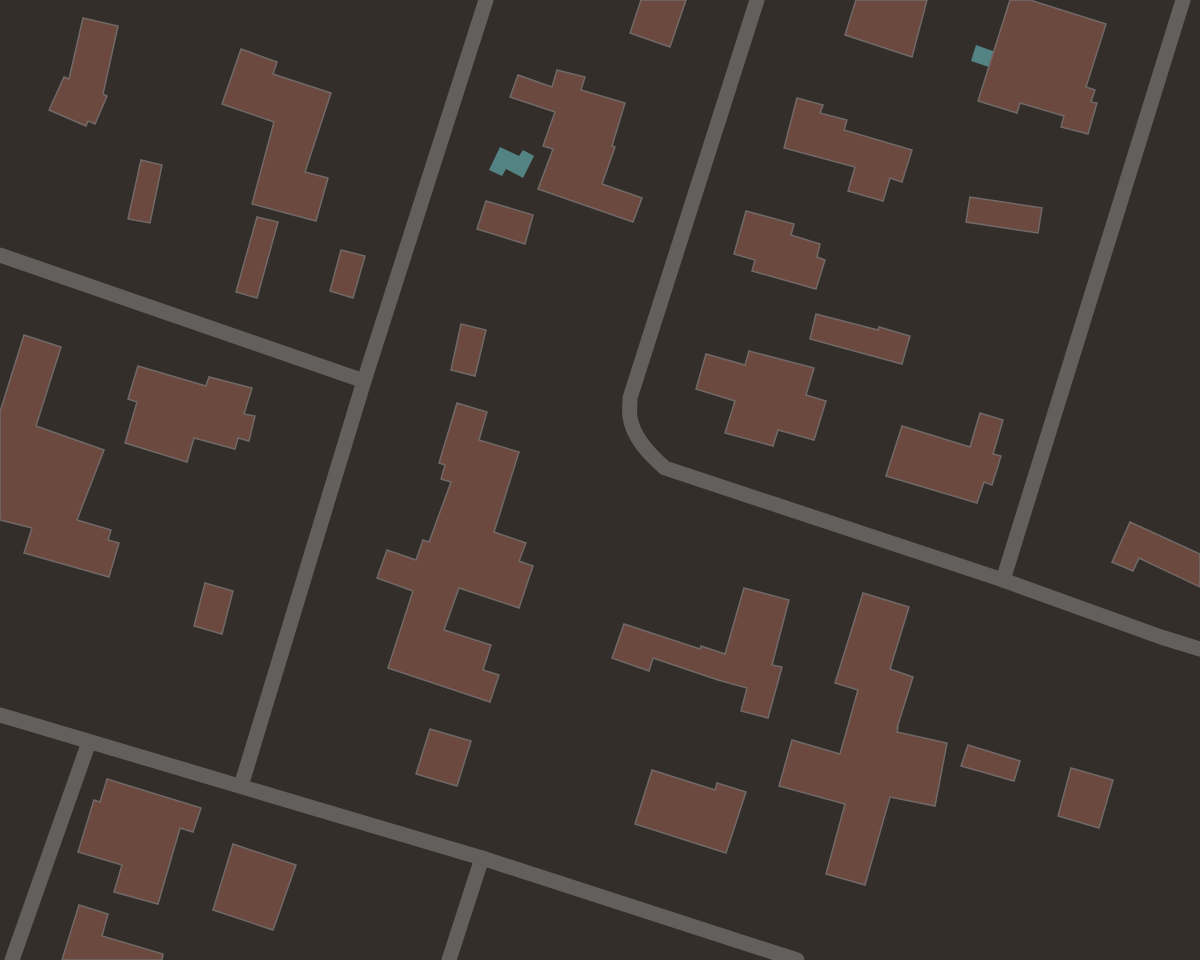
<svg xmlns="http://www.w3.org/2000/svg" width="1200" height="960" font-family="Jost,sans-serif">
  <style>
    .water { fill: #548384 }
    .building { fill: #6c493f; stroke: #716967; stroke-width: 1.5 }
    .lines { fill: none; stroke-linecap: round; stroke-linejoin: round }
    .minor { stroke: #625f5d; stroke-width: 15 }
  </style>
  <rect width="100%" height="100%" fill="#332e29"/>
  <g class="water">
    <path d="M976 45 1007 56 1001 71 971 61Z"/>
    <path d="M500 147 519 156 523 150 534 156 523 178 506 169 502 176 489 170Z"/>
  </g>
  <g class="building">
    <path d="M641 0H686L670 47 630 33Z"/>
    <path d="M856 0H927L912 57 845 35Z"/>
    <path d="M1010 0H1030L1106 24 1086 87 1095 90 1091 102 1097 103 1088 134 1061 127 1064 116 1020 103 1017 113 978 101Z"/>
    <path d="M83 18 118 26 103 94 107 96 95 124 88 121 86 126 49 110 64 77 69 79Z"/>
    <path d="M241 49 277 62 273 74 331 93 305 172 328 178 316 221 252 204 274 122 222 104Z"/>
    <path d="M557 70 585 77 581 90 625 103 612 146 615 147 602 184 642 198 633 222 538 189 553 149 543 146 555 112 510 97 518 75 552 87Z"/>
    <path d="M797 98 823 105 820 113 847 120 844 130 912 150 902 182 890 178 883 201 848 191 855 167 784 148Z"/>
    <path d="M141 160 162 165 150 223 128 219Z"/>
    <path d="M970 197 1042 208 1038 233 966 222Z"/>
    <path d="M486 201 533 215 525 244 477 229Z"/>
    <path d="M746 211 794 224 791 235 820 244 817 257 825 260 816 289 752 271 755 260 734 254Z"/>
    <path d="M257 217 278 222 257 298 236 292Z"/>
    <path d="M341 250 365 256 353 298 330 291Z"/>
    <path d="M816 314 878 330 879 327 910 336 902 364 810 339Z"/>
    <path d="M461 324 486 330 475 376 451 370Z"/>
    <path d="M24 335 61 347 36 426 104 450 77 520 111 530 108 540 119 543 109 577 24 553 32 528 0 520V412Z"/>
    <path d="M749 351 814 368 806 395 826 401 814 440 778 430 773 446 725 433 735 401 696 389 706 354 745 365Z"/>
    <path d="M138 366 206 386 209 377 252 388 244 414 255 416 249 441 238 438 235 449 194 438 187 462 125 443 137 402 128 399Z"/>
    <path d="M457 403 487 412 479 440 519 452 494 532 526 543 519 561 533 566 519 608 459 588 444 630 491 645 483 670 499 675 490 702 388 668 413 591 377 578 387 550 416 560 423 540 429 542 451 482 441 479 445 465 439 463Z"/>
    <path d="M980 413 1003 420 993 454 1001 456 992 485 984 482 977 503 886 476 902 426 970 447Z"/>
    <path d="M1130 522 1200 554V587L1139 558 1133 571 1112 562Z"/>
    <path d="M205 583 233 591 222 634 194 626Z"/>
    <path d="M744 588 789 600 772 665 782 667 768 718 741 711 747 688 718 680 653 658 649 671 612 658 624 624 700 649 701 646 725 654Z"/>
    <path d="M863 593 909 607 890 669 913 677 897 728H898L897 732 947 743 935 806 890 797 865 885 826 874 845 804 779 786 792 740 840 754 858 690 835 683Z"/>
    <path d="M430 729 471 741 457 786 416 774Z"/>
    <path d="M968 745 1020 761 1014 781 961 766Z"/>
    <path d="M1071 768 1113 780 1099 828 1058 816Z"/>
    <path d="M652 770 715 790 717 783 746 792 726 853 635 824Z"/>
    <path d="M107 779 201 808 193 832 180 828 158 904 114 892 122 865 78 852 94 800 100 802Z"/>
    <path d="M233 844 296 865 273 930 213 910Z"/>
    <path d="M79 905 108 914 102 936 163 954 162 960H62Z"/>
  </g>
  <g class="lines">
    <g class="minor">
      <path d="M757 0 630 398C630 404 629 411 630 417 633 438 650 455 665 468L1003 580 1161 637 1200 649"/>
      <path d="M0 255 364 381"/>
      <path d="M1003 580 1183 0"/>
      <path d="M0 715 482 858 797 960"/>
      <path d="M241 786 364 381 486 0"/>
      <path d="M12 960 89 742"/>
      <path d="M449 960 482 858"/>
    </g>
  </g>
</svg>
